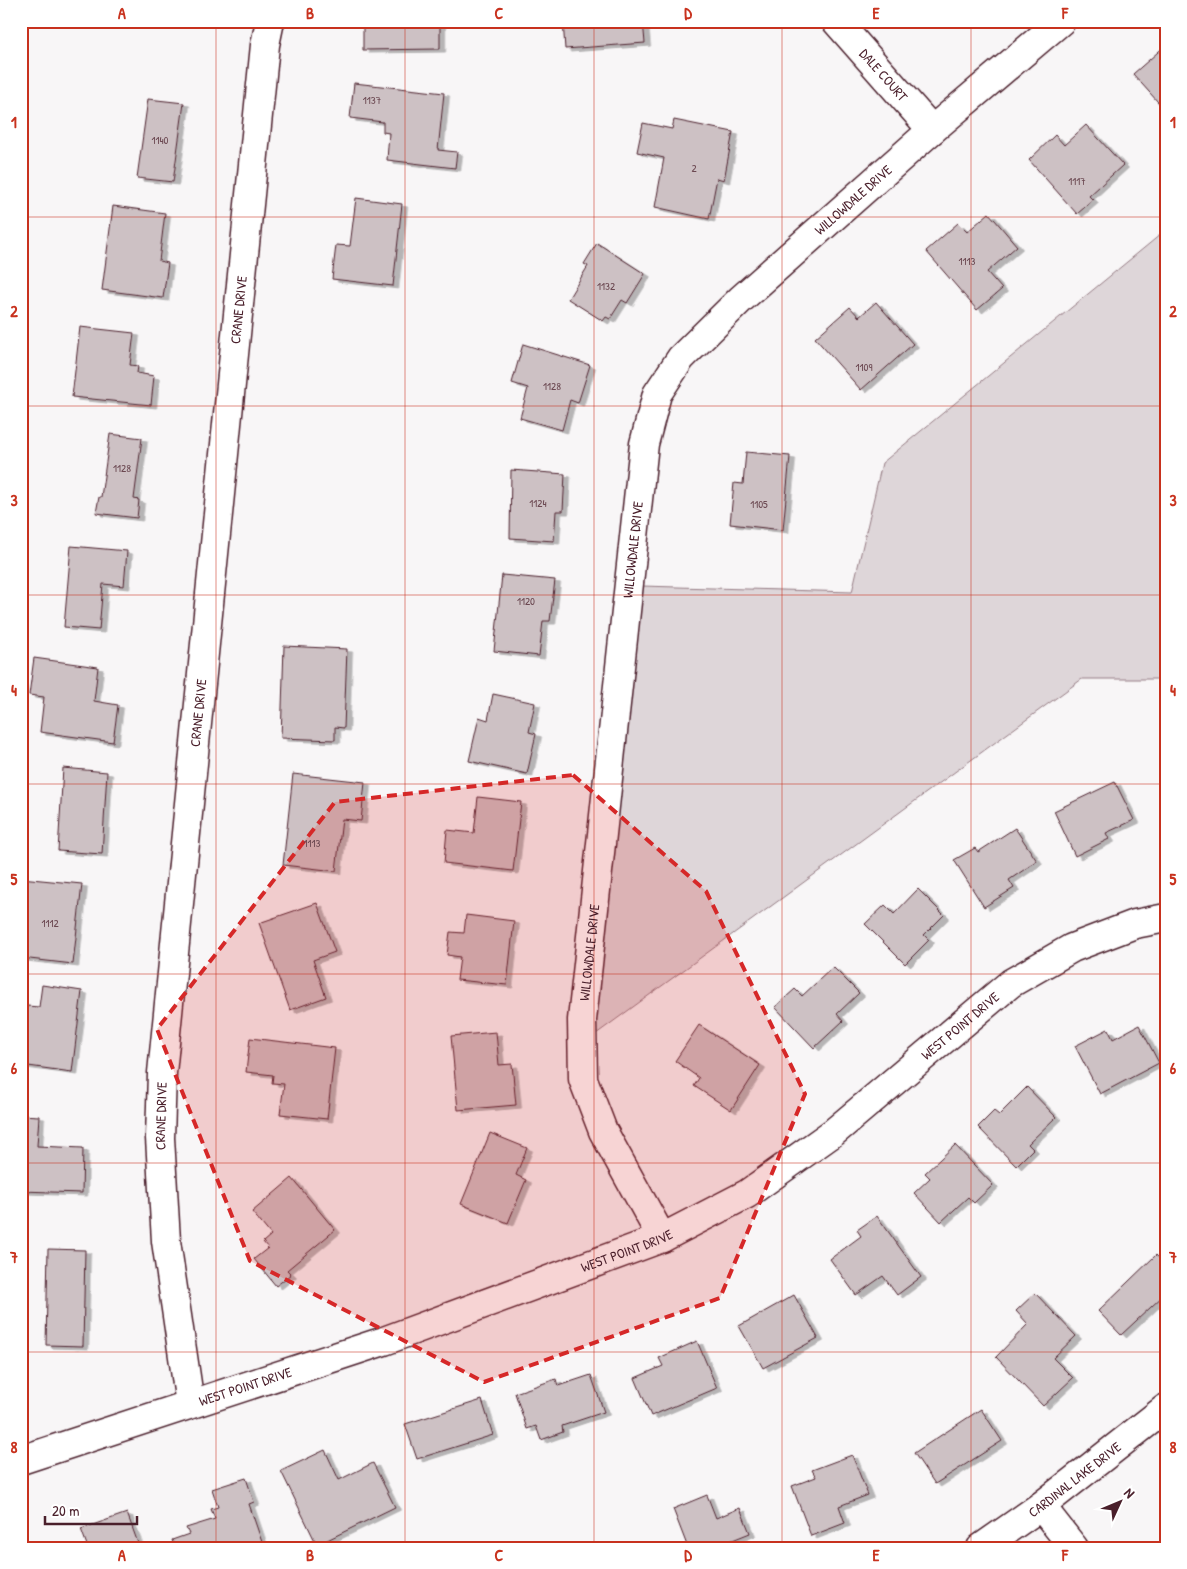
<svg xmlns="http://www.w3.org/2000/svg" width="1187" height="1569" font-family="'Patrick Hand',sans-serif">
  <style>
    .green { fill: #ded6d9; stroke: #947a82 }
    .building { fill: #cdc1c4; stroke: #4a1f2b; filter: url(#shadow) }
    .lines { fill: none; stroke-linecap: round; stroke-linejoin: round }
    .street-casing { stroke: #4a1f2b; stroke-width: 31 }
    .street { stroke: #fff; stroke-width: 28 }
    .marked { fill: #d62828; fill-opacity: 0.2; stroke: #d62828; stroke-width: 4; stroke-dasharray: 10 6; stroke-linejoin: round }
    .grid { fill: none; stroke: #c8321e; stroke-width: 1; stroke-opacity: 0.55 }
    .labels { text-anchor: middle; stroke-width: 4.5; stroke-linejoin: round; paint-order: stroke }
    .number-label { font-size: 11px; fill: #6b4851 }
    .street-label { font-size: 14px; fill: #4a1f2b; stroke: #fff }
    .neatline { fill: none; stroke: #c8321e; stroke-width: 2 }
    .grid-label { font-size: 16px; text-anchor: middle; font-weight: bold; fill: #c8321e }
  </style>
  <defs>
    <filter id="shadow"><feDropShadow dx="5.5" dy="3" stdDeviation="0" flood-color="#0004"/></filter>
  </defs>
  <rect width="100%" height="100%" fill="#f8f6f7"/>
  <filter id="ink" filterUnits="userSpaceOnUse"><feTurbulence type="fractalNoise" baseFrequency=".02" numOctaves="2"/><feDisplacementMap in="SourceGraphic" scale="10" xChannelSelector="R" yChannelSelector="G"/><feConvolveMatrix kernelMatrix="1 2 1 2 8 2 1 2 1" color-interpolation-filters="sRGB"/></filter>
  <g filter="url(#ink)">
    <path class="green" d="M1166 230V679H1082L581 1045 642 586 852 592 882 463Z"/>
    <g class="building">
      <path d="M363 21H440V49L363 50Z"/>
      <path d="M563 21H643L645 43 565 49Z"/>
      <path d="M1166 45V111L1133 74Z"/>
      <path d="M354 83 444 93 438 150 457 152 455 168 387 160 389 133 383 132V122L350 118Z"/>
      <path d="M148 99 184 103 173 182 137 178Z"/>
      <path d="M674 120 733 132 724 180 717 178 709 219 655 207 664 158 637 152 643 123 672 129Z"/>
      <path d="M1086 125 1123 165 1089 196 1093 200 1077 214 1029 160 1055 135 1064 145Z"/>
      <path d="M356 198 402 204 393 286 332 279 336 245 350 246Z"/>
      <path d="M113 206 165 213 159 261 168 263 163 298 102 290Z"/>
      <path d="M989 213 1017 246 987 272 1002 289 977 310 926 251 958 223 967 232Z"/>
      <path d="M597 243 645 274 627 303 622 300 610 319 606 317 603 321 568 299 588 266 584 264Z"/>
      <path d="M876 302 913 344 861 390 815 338 850 307 859 317Z"/>
      <path d="M80 327 134 333 130 365 138 366 137 373 154 376 151 405 72 397Z"/>
      <path d="M523 344 590 365 578 403 570 400 562 430 520 418 528 388 512 383Z"/>
      <path d="M110 434 142 438 134 499 139 500 137 518 96 513 99 497H101Z"/>
      <path d="M746 452 790 456 783 530 730 524 734 483 743 484Z"/>
      <path d="M511 470 565 474 563 511H556L554 541 510 538Z"/>
      <path d="M71 546 127 551 124 586 103 584 99 630 64 627Z"/>
      <path d="M502 575 555 580 550 621H543L539 656 494 651Z"/>
      <path d="M284 646 347 649 344 728 335 727V740L281 738Z"/>
      <path d="M34 658 98 667 94 701 118 705 113 742 40 732 44 697 29 695Z"/>
      <path d="M493 694 535 703 529 732 536 734 527 774 469 761 479 717 488 720Z"/>
      <path d="M63 768 107 772 102 854 58 851Z"/>
      <path d="M293 774 365 782 361 821 342 819 336 871 283 865Z"/>
      <path d="M1115 782 1134 820 1106 833 1109 839 1075 856 1054 811Z"/>
      <path d="M478 797 521 802 513 871 444 863 447 830 474 833Z"/>
      <path d="M1015 828 1037 861 1009 880 1014 888 984 907 954 860 975 848 978 852Z"/>
      <path d="M21 878 82 884 73 964 21 958 23 912H21Z"/>
      <path d="M918 889 944 915 924 935 929 940 905 964 865 924 885 905 894 914Z"/>
      <path d="M317 903 335 952 313 960 326 997 290 1010 259 923Z"/>
      <path d="M466 915 514 921 507 985 457 980 460 957 447 955 450 932 464 933Z"/>
      <path d="M833 967 859 993 837 1014 843 1021 814 1048 775 1007 795 989 802 996Z"/>
      <path d="M42 985 82 991 72 1072 21 1065 27 1006 39 1007Z"/>
      <path d="M699 1025 760 1065 731 1110 694 1086 699 1078 675 1061Z"/>
      <path d="M1139 1025 1159 1063 1100 1094 1075 1046 1108 1029 1113 1039Z"/>
      <path d="M496 1032 499 1065 512 1064 516 1105 458 1110 451 1036Z"/>
      <path d="M250 1038 335 1048 327 1119 280 1114 284 1084 272 1083 273 1075 246 1072Z"/>
      <path d="M1027 1087 1056 1117 1028 1144 1033 1149 1016 1166 978 1127 994 1111 999 1115Z"/>
      <path d="M21 1115 39 1116 37 1146 83 1148 82 1193 21 1191Z"/>
      <path d="M490 1133 527 1148 516 1175 526 1180 508 1223 461 1204Z"/>
      <path d="M955 1145 993 1185 974 1203 968 1197 941 1222 914 1193 930 1178 925 1173Z"/>
      <path d="M292 1178 335 1230 287 1270 291 1274 276 1286 254 1259 268 1248 263 1242 271 1235 252 1212Z"/>
      <path d="M877 1216 921 1277 897 1295 883 1276 856 1295 830 1259 861 1236 857 1230Z"/>
      <path d="M48 1249 85 1250 83 1346 46 1345Z"/>
      <path d="M1156 1255 1166 1265V1293L1121 1335 1098 1311Z"/>
      <path d="M1035 1293 1076 1336 1053 1358 1073 1378 1043 1406 996 1357 1028 1324 1016 1311Z"/>
      <path d="M794 1295 818 1338 763 1368 739 1326Z"/>
      <path d="M697 1341 717 1388 651 1416 635 1378 663 1366 659 1358Z"/>
      <path d="M591 1375 604 1412 562 1426 563 1432 541 1440 536 1426 527 1429 515 1393 556 1379 558 1386Z"/>
      <path d="M482 1400 493 1435 417 1459 405 1424Z"/>
      <path d="M981 1409 1002 1441 935 1484 914 1453Z"/>
      <path d="M325 1450 339 1480 373 1463 395 1507 317 1545 281 1471Z"/>
      <path d="M852 1455 868 1495 839 1506 845 1523 811 1536 792 1486 816 1477 812 1470Z"/>
      <path d="M246 1478 254 1502 249 1504 264 1548H175L172 1540 189 1534 186 1528 215 1519 211 1509 218 1507 212 1489Z"/>
      <path d="M707 1495 716 1518 740 1508 750 1533 725 1543 727 1548H688L673 1509Z"/>
      <path d="M127 1513 139 1546 88 1548 81 1529Z"/>
    </g>
    <g class="lines">
      <g class="street-casing">
        <g id="street">
          <path id="s1" d="M836 21 932 130"/>
          <path id="s2" d="M662 1238 603 1131 583 1079 582 1020 644 444 657 394 681 358 741 299 932 130 1061 21"/>
          <path id="s3" d="M190 1404 166 1241 160 1138 162 1073 265 45 270 21"/>
          <path id="s4" d="M21 1460 384 1341 662 1238 747 1194 834 1132 1011 983 1072 948 1135 924 1166 918"/>
          <path d="M1041 1506 1074 1548"/>
          <path id="s5" d="M981 1548 1041 1506 1166 1408"/>
        </g>
      </g>
      <use href="#street" class="street"/>
    </g>
  </g>
  <path class="marked" d="M573 775 706 891 805 1094 720 1298 484 1382 250 1261 157 1029 335 802Z"/>
  <path class="grid" d="M216 21V1548M405 21V1548M594 21V1548M782 21V1548M971 21V1548M21 217H1166M21 406H1166M21 595H1166M21 784H1166M21 974H1166M21 1163H1166M21 1352H1166"/>
  <g class="labels">
    <g class="number-label">
      <text x="372" y="104">1137</text>
      <text x="160" y="144">1140</text>
      <text x="694" y="172">2</text>
      <text x="1077" y="185">1117</text>
      <text x="967" y="265">1113</text>
      <text x="606" y="290">1132</text>
      <text x="864" y="371">1109</text>
      <text x="552" y="390">1128</text>
      <text x="122" y="472">1128</text>
      <text x="538" y="507">1124</text>
      <text x="759" y="508">1105</text>
      <text x="526" y="605">1120</text>
      <text x="312" y="847">1113</text>
      <text x="50" y="927">1112</text>
    </g>
    <g class="street-label">
      <text dy="5" stroke="none"><textPath href="#s1" startOffset="72">DALE COURT</textPath></text>
      <text dy="5" stroke="none"><textPath href="#s2" startOffset="1145">WILLOWDALE DRIVE</textPath></text>
      <text dy="5" stroke="none"><textPath href="#s3" startOffset="1100">CRANE DRIVE</textPath></text>
      <text dy="5" stroke="none"><textPath href="#s2" startOffset="710">WILLOWDALE DRIVE</textPath></text>
      <text dy="5" stroke="none"><textPath href="#s3" startOffset="695">CRANE DRIVE</textPath></text>
      <text dy="5" stroke="none"><textPath href="#s2" startOffset="305">WILLOWDALE DRIVE</textPath></text>
      <text dy="5" stroke="none"><textPath href="#s4" startOffset="1046">WEST POINT DRIVE</textPath></text>
      <text dy="5" stroke="none"><textPath href="#s3" startOffset="290">CRANE DRIVE</textPath></text>
      <text dy="5" stroke="none"><textPath href="#s4" startOffset="641">WEST POINT DRIVE</textPath></text>
      <text dy="5" stroke="none"><textPath href="#s4" startOffset="236">WEST POINT DRIVE</textPath></text>
      <text dy="5" stroke="none"><textPath href="#s5" startOffset="116">CARDINAL LAKE DRIVE</textPath></text>
    </g>
  </g>
  <rect width="1187" height="1569" fill="none" stroke="#fff" stroke-width="55"/>
  <g transform="translate(1120 1502) rotate(46)" stroke="#ffffff" stroke-width="4" paint-order="stroke">
  <path d="M0-4L9 19L0 12L-9 19Z" fill="#4a1f2b"/>
  <text y="-8" font-size="14" font-weight="bold" text-anchor="middle" fill="#4a1f2b">N</text>
  </g>
  <path d="M45 1516v8h92v-8" fill="none" stroke="#4a1f2b" stroke-width="2.5"/>
  <text x="52" y="1516" font-size="15" fill="#4a1f2b" stroke="#ffffff" stroke-width="4" paint-order="stroke">20 m</text>
  <rect x="28" y="28" width="1132" height="1514" class="neatline"/>
  <g class="grid-label">
    <text x="122" y="19">A</text>
    <text x="310" y="19">B</text>
    <text x="499" y="19">C</text>
    <text x="688" y="19">D</text>
    <text x="876" y="19">E</text>
    <text x="1065" y="19">F</text>
    <text x="14" y="128">1</text>
    <text x="1173" y="128">1</text>
    <text x="14" y="317">2</text>
    <text x="1173" y="317">2</text>
    <text x="14" y="506">3</text>
    <text x="1173" y="506">3</text>
    <text x="14" y="696">4</text>
    <text x="1173" y="696">4</text>
    <text x="14" y="885">5</text>
    <text x="1173" y="885">5</text>
    <text x="14" y="1074">6</text>
    <text x="1173" y="1074">6</text>
    <text x="14" y="1263">7</text>
    <text x="1173" y="1263">7</text>
    <text x="14" y="1453">8</text>
    <text x="1173" y="1453">8</text>
    <text x="122" y="1561">A</text>
    <text x="310" y="1561">B</text>
    <text x="499" y="1561">C</text>
    <text x="688" y="1561">D</text>
    <text x="876" y="1561">E</text>
    <text x="1065" y="1561">F</text>
  </g>
</svg>
